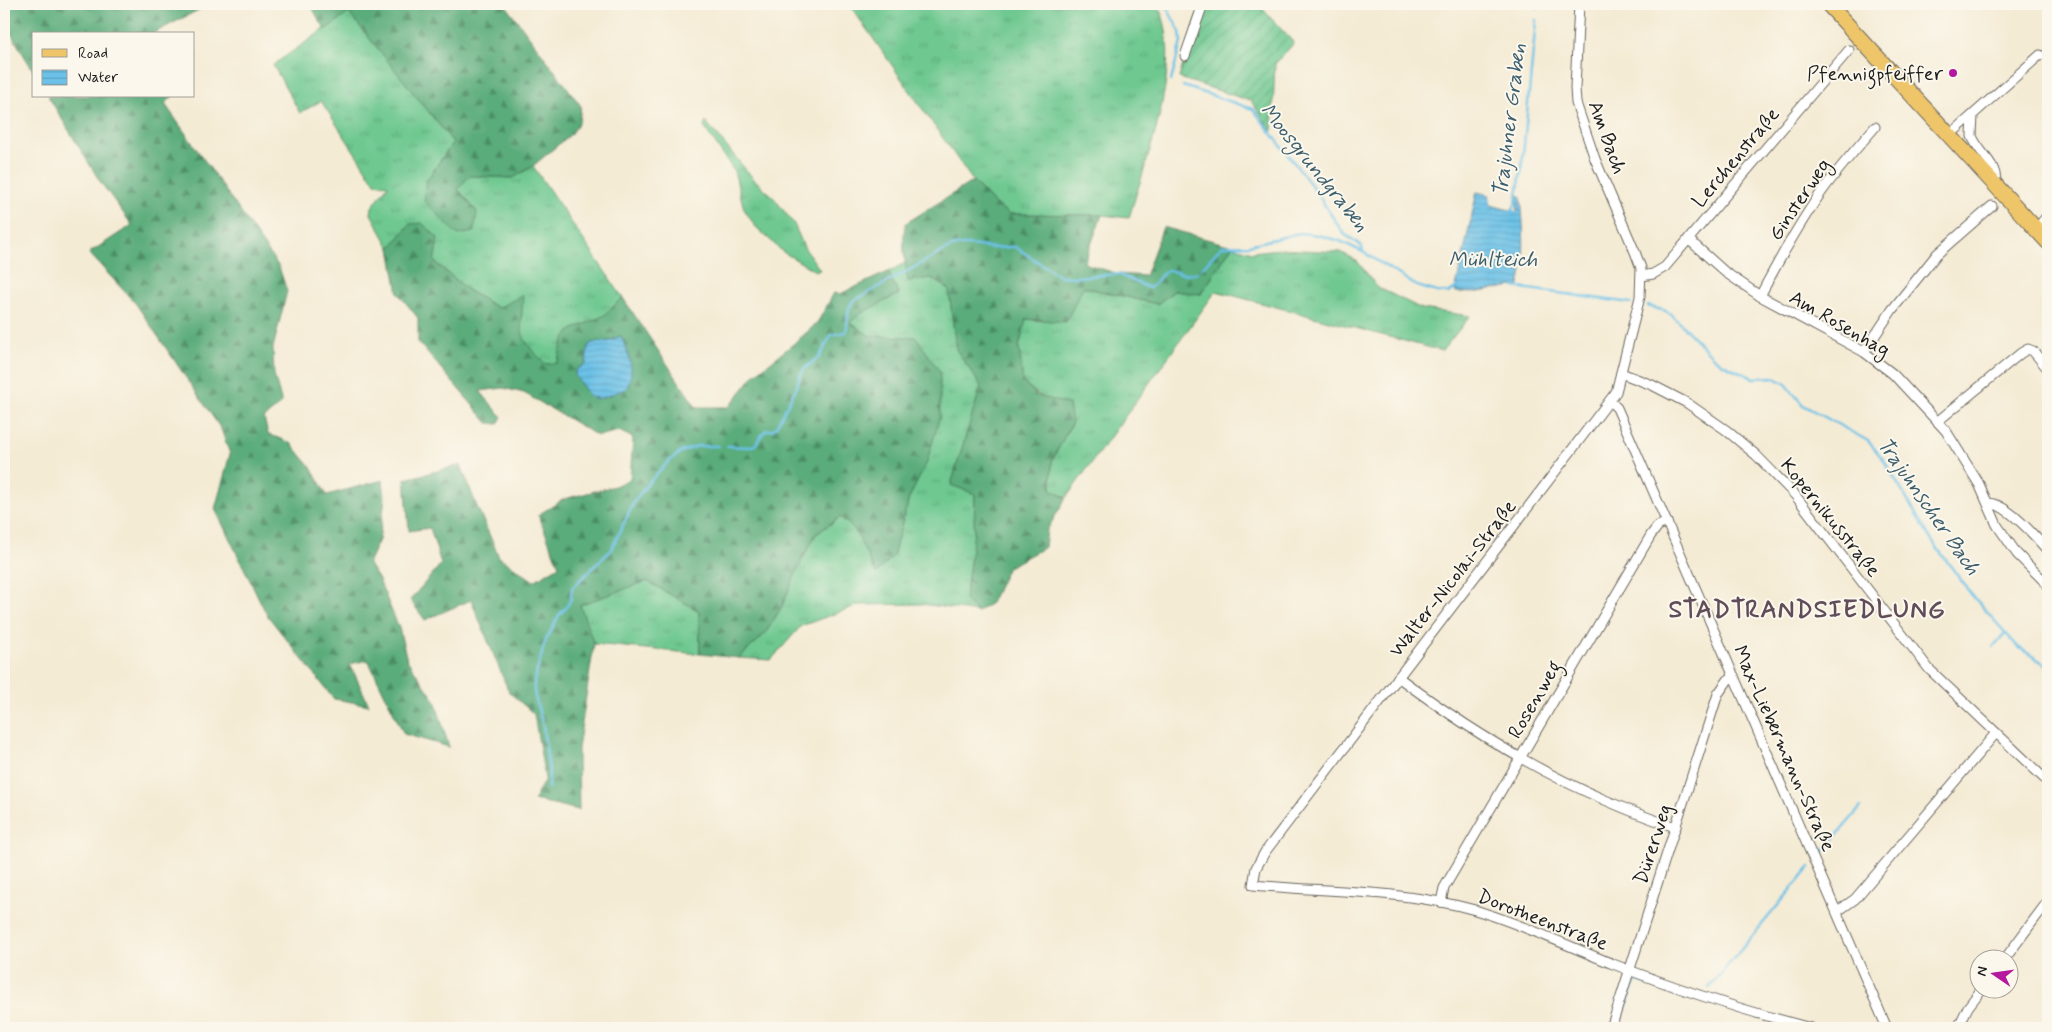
<svg xmlns="http://www.w3.org/2000/svg" width="2052" height="1032" font-family="Mynerve,sans-serif">
  <style>
    .grass { fill: url(#grass-tufts); stroke: #457256 }
    .forest { fill: url(#forest-firs); stroke: #3b644b; fill-rule: evenodd }
    .garden { fill: url(#garden-furrows); stroke: #457256 }
    .water { fill: url(#water-rules); stroke: #446e82 }
    .lines { fill: none; stroke-linecap: round; stroke-linejoin: round }
    .stream { stroke: #6bc1e7; stroke-width: 2.5 }
    .minor-casing { stroke: #68645c; stroke-width: 11 }
    .primary-casing { stroke: #68645c; stroke-width: 17 }
    .minor { stroke: #fff; stroke-width: 9 }
    .primary { stroke: #eec569; stroke-width: 15 }
    .poi-dot { fill: #b5179e; stroke: #fbf7ec; stroke-width: 2 }
    .labels { text-anchor: middle; stroke-width: 4; stroke-linejoin: round; paint-order: stroke }
    .poi-label { font-size: 20px; fill: #1c1c1c; stroke: #fbf7ec; text-anchor: end }
    .street-label { font-size: 20px; fill: #1c1c1c; stroke: #fbf7ec }
    .water-label { font-size: 21px; font-style: italic; fill: #3c5e6d; stroke: #fbf7ec }
    .district-label { font-size: 25px; font-weight: bold; letter-spacing: 1px; fill: #604d59; stroke: #fbf7ec }
  </style>
  <defs>
    <pattern id="grass-tufts" width="24" height="20" patternUnits="userSpaceOnUse" patternTransform="scale(1.25)"><rect width="24" height="20" fill="#6ec890"/><path d="M3 7l-1-3M5 7V3M7 7l1-3M15 17l-1-3M17 17v-4M19 17l1-3" fill="none" stroke="#5fab7c"/></pattern>
    <pattern id="forest-firs" width="22" height="20" patternUnits="userSpaceOnUse" patternTransform="scale(1.25)"><rect width="22" height="20" fill="#5aac7a"/><path d="M5 1l3.5 6h-7zM16 11l3.5 6h-7z" fill="#4a8b63"/></pattern>
    <pattern id="garden-furrows" width="10" height="10" patternUnits="userSpaceOnUse" patternTransform="scale(1.25)"><rect width="10" height="10" fill="#6ec890"/><path d="M-1 1l2-2M0 10L10 0M9 11l2-2" fill="none" stroke="#5fab7c"/></pattern>
    <pattern id="water-rules" width="6" height="5" patternUnits="userSpaceOnUse" patternTransform="scale(1.25)"><rect width="6" height="5" fill="#6bc1e7"/><path d="M0 2.5h6" fill="none" stroke="#5ca5c6"/></pattern>
  </defs>
  <rect width="100%" height="100%" fill="#fbf7ec"/>
  <filter id="ink" filterUnits="userSpaceOnUse"><feTurbulence type="fractalNoise" baseFrequency=".02" numOctaves="2"/><feDisplacementMap in="SourceGraphic" scale="10" xChannelSelector="R" yChannelSelector="G"/><feConvolveMatrix kernelMatrix="1 2 1 2 8 2 1 2 1" color-interpolation-filters="sRGB"/></filter>
  <filter id="wash" filterUnits="userSpaceOnUse"><feTurbulence type="fractalNoise" baseFrequency=".0096" numOctaves="4" result="noise"/><feDisplacementMap in="SourceGraphic" scale="20" xChannelSelector="R" yChannelSelector="G"/><feGaussianBlur stdDeviation="1.12" result="paint"/><feColorMatrix in="noise" values="0 0 0 0 0 0 0 0 0 0 0 0 0 0 0 0 0 1.4 0 .05"/><feComposite in="paint" operator="in"/></filter>
  <g filter="url(#wash)">
    <rect width="100%" height="100%" fill="#f4ebd4"/>
    <g class="grass">
      <path d="M849 4H1158C1186 63 1146 159 1129 218L1102 215 1009 214 995 204 973 181Z"/>
      <path d="M349 12 453 142 427 180 477 212 458 189 469 176 513 178 533 166 623 298C615 303 609 313 603 316 569 333 567 323 557 364H546L530 349 521 334 498 308 469 291 434 261 438 238 410 224 390 248 371 214 372 207 388 185 375 183 321 101 300 113 273 65Z"/>
      <path d="M706 122 752 177 774 198 794 224 804 247 820 270 815 271 783 252 755 226 744 209 734 171 704 127Z"/>
      <path d="M1232 246 1252 252 1280 249 1341 252 1358 262 1377 287 1422 309 1470 316 1442 351 1216 291 1066 498 1051 489 1052 461 1072 422 1023 382 1019 347 1026 319 1042 321 1083 287 1157 304 1174 291 1201 294Z"/>
      <path d="M905 263 909 281 931 278 949 289 956 349 981 386 951 485 975 493 974 533 965 600 977 612 922 604 859 605 801 626 771 660 739 658 765 634 782 606 798 568 816 534 841 517 855 530 876 573 893 556 909 498 927 462 916 337 870 336 850 322 861 313 899 294 888 272Z"/>
      <path d="M647 581 699 611 700 654 594 644 579 605Z"/>
    </g>
    <g class="forest">
      <path d="M4 4H210L152 34H34V72L4 22Z"/>
      <path d="M310 4H505L581 106 579 122 571 134 533 166 513 178 469 176 458 189 477 212 474 232 458 235 424 201 427 180 453 142 349 13 325 30Z"/>
      <path d="M48 96H173L165 104 279 267 287 291 273 348 274 375 282 403 264 418 268 434 291 443 310 466 327 495 383 480 385 498 379 540 368 563 379 580 399 628 407 660 435 700 449 747 404 734 368 660 350 664 369 705 334 699 267 615 215 509 230 454 221 429 136 304 89 253 132 225 99 180Z"/>
      <path d="M973 181 995 204 1009 214 1102 215 1084 263 1118 274 1145 276 1163 227 1232 246 1201 294 1174 291 1157 304 1083 287 1066 322 1026 319 1019 347 1023 382 1038 396 1069 404 1072 422 1052 461 1051 489 1066 498 1047 530 1045 547 1008 567 991 603 977 612 965 600 974 533 975 494 951 485 981 386 956 349 949 289 931 278 908 281C905 262 901 241 906 223Z"/>
      <path d="M422 223 438 238 434 262 469 291 498 308 523 295C521 334 516 335 546 364L557 363C567 323 569 333 603 316 609 313 615 303 623 298L696 407H729L754 375 797 341 817 323 834 293 840 294 888 272 899 294 861 313 850 323 870 336 916 337 940 372V416L927 462 909 498 893 556 876 574 855 530 840 517 816 534 798 568 782 606 765 634 739 658 700 654 699 611 647 581 580 605 594 644 578 749 579 810 534 800 545 779 534 714 509 692 471 600 425 620 410 600 441 564 430 528 409 531 405 479 461 465 476 504 499 557 534 581 559 566 538 515 564 499 615 486 630 479 633 438 619 431 598 436 524 393 503 388 480 391 502 417 498 424 488 423 418 342V318L398 293 390 248 410 224ZM621 336 599 399 590 397 576 370 586 364 588 347 591 343 610 341Z"/>
    </g>
    <path class="garden" d="M1201 4H1258L1294 43 1275 64 1272 132 1251 101 1179 78Z"/>
    <g class="water">
      <path d="M1477 192 1489 195 1491 205 1517 212 1518 195 1521 196C1523 225 1527 259 1518 288L1513 286 1473 293 1455 292Z"/>
      <path d="M621 336C628 355 637 370 626 389L599 399 590 397 575 375 576 370 586 364 588 347 591 343 610 341Z"/>
    </g>
    <g class="lines">
      <g class="stream">
        <path d="M1165 4 1180 32 1181 42 1171 81"/>
        <path d="M1537 9V4"/>
        <path d="M1183 86 1253 109 1312 186 1344 234 1358 243 1362 247 1363 252"/>
        <path d="M1512 212 1516 202 1522 166 1536 20"/>
        <path d="M1202 268 1222 246 1249 245 1300 233 1318 235 1340 241 1363 252 1417 286 1437 292 1448 293 1457 287"/>
        <path d="M1514 287 1631 303"/>
        <path d="M1648 306 1666 311 1673 316 1714 358 1723 364 1753 378 1773 377 1779 380 1786 384 1803 405 1868 441 1883 459 1930 538 1971 594 2018 647 2048 666"/>
        <path d="M727 446 748 447 755 445 766 430H772L776 427 797 386 800 376 804 369 820 356 831 335 846 332 849 308 853 301 951 247C967 242 983 248 999 248 1005 248 1009 246 1015 247L1060 276 1075 277 1118 274 1149 288C1158 284 1159 274 1168 270L1185 274 1197 273"/>
        <path d="M1993 647 2005 633"/>
        <path d="M548 788 549 770 543 726 534 693V682L545 642 559 615 566 608 571 599 572 588 611 550 635 500 650 481 668 462 681 452 698 446H719"/>
        <path d="M1820 855 1861 807"/>
        <path d="M1709 988 1810 867"/>
        <path d="M1618 1028 1636 980 1690 999"/>
      </g>
    </g>
  </g>
  <g filter="url(#ink)">
    <g class="lines">
      <g class="minor-casing">
        <g id="minor">
          <path d="M1579 4 1575 88 1576 103 1595 159 1635 252 1641 268 1640 297 1616 392 1265 852 1256 868 1253 885C1327 892 1404 890 1475 910 1522 924 1568 946 1613 964 1678 989 1744 1011 1811 1028"/>
          <path d="M1185 56 1203 4"/>
          <path d="M1973 115 1972 136C1979 154 1997 162 1996 184"/>
          <path d="M1950 135 2040 55"/>
          <path d="M2036 229 2048 215"/>
          <path d="M1688 239 1725 272 1760 296 1864 352 1893 374 1946 431 1979 484 1997 525 2017 554 2048 585"/>
          <path d="M1642 276 1653 274 1665 267 1849 50"/>
          <path d="M1760 296C1779 260 1799 223 1823 190 1839 168 1857 148 1875 127"/>
          <path d="M1864 352 1892 310 1937 254 1992 206"/>
          <path d="M1621 373 1652 385 1687 403 1726 430 1756 455 1795 495 1929 669 2048 782"/>
          <path d="M1610 401 1617 408 1887 1028"/>
          <path d="M1938 421 2021 353 2028 349 2033 351 2048 369"/>
          <path d="M1988 503C2007 503 2036 537 2048 551"/>
          <path d="M1398 677C1462 725 1530 768 1605 800 1628 810 1652 820 1676 827"/>
          <path d="M1441 902 1444 888 1651 535 1658 526 1667 522"/>
          <path d="M1838 911 1855 899 1996 733"/>
          <path d="M2004 960 2048 901"/>
          <path d="M1611 1028 1718 694 1728 680 1734 676"/>
          <path d="M1958 1028 1968 1007 1981 990"/>
        </g>
      </g>
      <g class="primary-casing">
        <path id="primary" d="M1828 4 2048 242"/>
      </g>
      <use href="#minor" class="minor"/>
      <use href="#primary" class="primary"/>
    </g>
  </g>
  <circle class="poi-dot" cx="1953" cy="73" r="5"/>
  <g class="labels">
    <g class="poi-label">
      <text x="1943" y="80">Pfennigpfeiffer</text>
    </g>
    <g class="street-label">
      <text transform="translate(1608 137) rotate(70)" y="7">Am Bach</text>
      <text transform="translate(1735 157) rotate(-50)" y="7">Lerchenstraße</text>
      <text transform="translate(1799 199) rotate(-56)" y="7">Ginsterweg</text>
      <text transform="translate(1840 323) rotate(30)" y="7">Am Rosenhag</text>
      <text transform="translate(1831 517) rotate(51)" y="7">Kopernikusstraße</text>
      <text transform="translate(1452 578) rotate(-52)" y="7">Walter-Nicolai-Straße</text>
      <text transform="translate(1534 699) rotate(-60)" y="7">Rosenweg</text>
      <text transform="translate(1785 748) rotate(66)" y="7">Max-Liebermann-Straße</text>
      <text transform="translate(1652 844) rotate(-72)" y="7">Dürerweg</text>
      <text transform="translate(1543 919) rotate(21)" y="7">Dorotheenstraße</text>
    </g>
    <g class="water-label">
      <text transform="translate(1509 120) rotate(-83)" y="7">Trajuhner Graben</text>
      <text transform="translate(1315 167) rotate(51)" y="7">Moosgrundgraben</text>
      <text x="1493" y="266">Mühlteich</text>
      <text transform="translate(1929 506) rotate(55)" y="7">Trajuhnscher Bach</text>
    </g>
    <g class="district-label">
      <text x="1807" y="617">STADTRANDSIEDLUNG</text>
    </g>
  </g>
  <rect width="2052" height="1032" fill="none" stroke="#fbf7ec" stroke-width="20"/>
  <rect x="32" y="32" width="162" height="65" fill="#fbf7ec" stroke="#a29f99"/>
  <rect x="42" y="49" width="25" height="8" fill="#eec569" stroke="#a29f99"/>
  <text x="78" y="58" font-size="15" fill="#1c1c1c">Road</text>
  <rect x="42" y="70" width="25" height="15" fill="url(#water-rules)" stroke="#a29f99"/>
  <text x="78" y="82" font-size="15" fill="#1c1c1c">Water</text>
  <g transform="translate(1994 974) rotate(283)"><circle r="24" fill="#fbf7ec" stroke="#a29f99"/>
  <path d="M0-4L9 19L0 12L-9 19Z" fill="#b5179e"/>
  <text y="-8" font-size="14" font-weight="bold" text-anchor="middle" fill="#1c1c1c">N</text>
  </g>
</svg>
